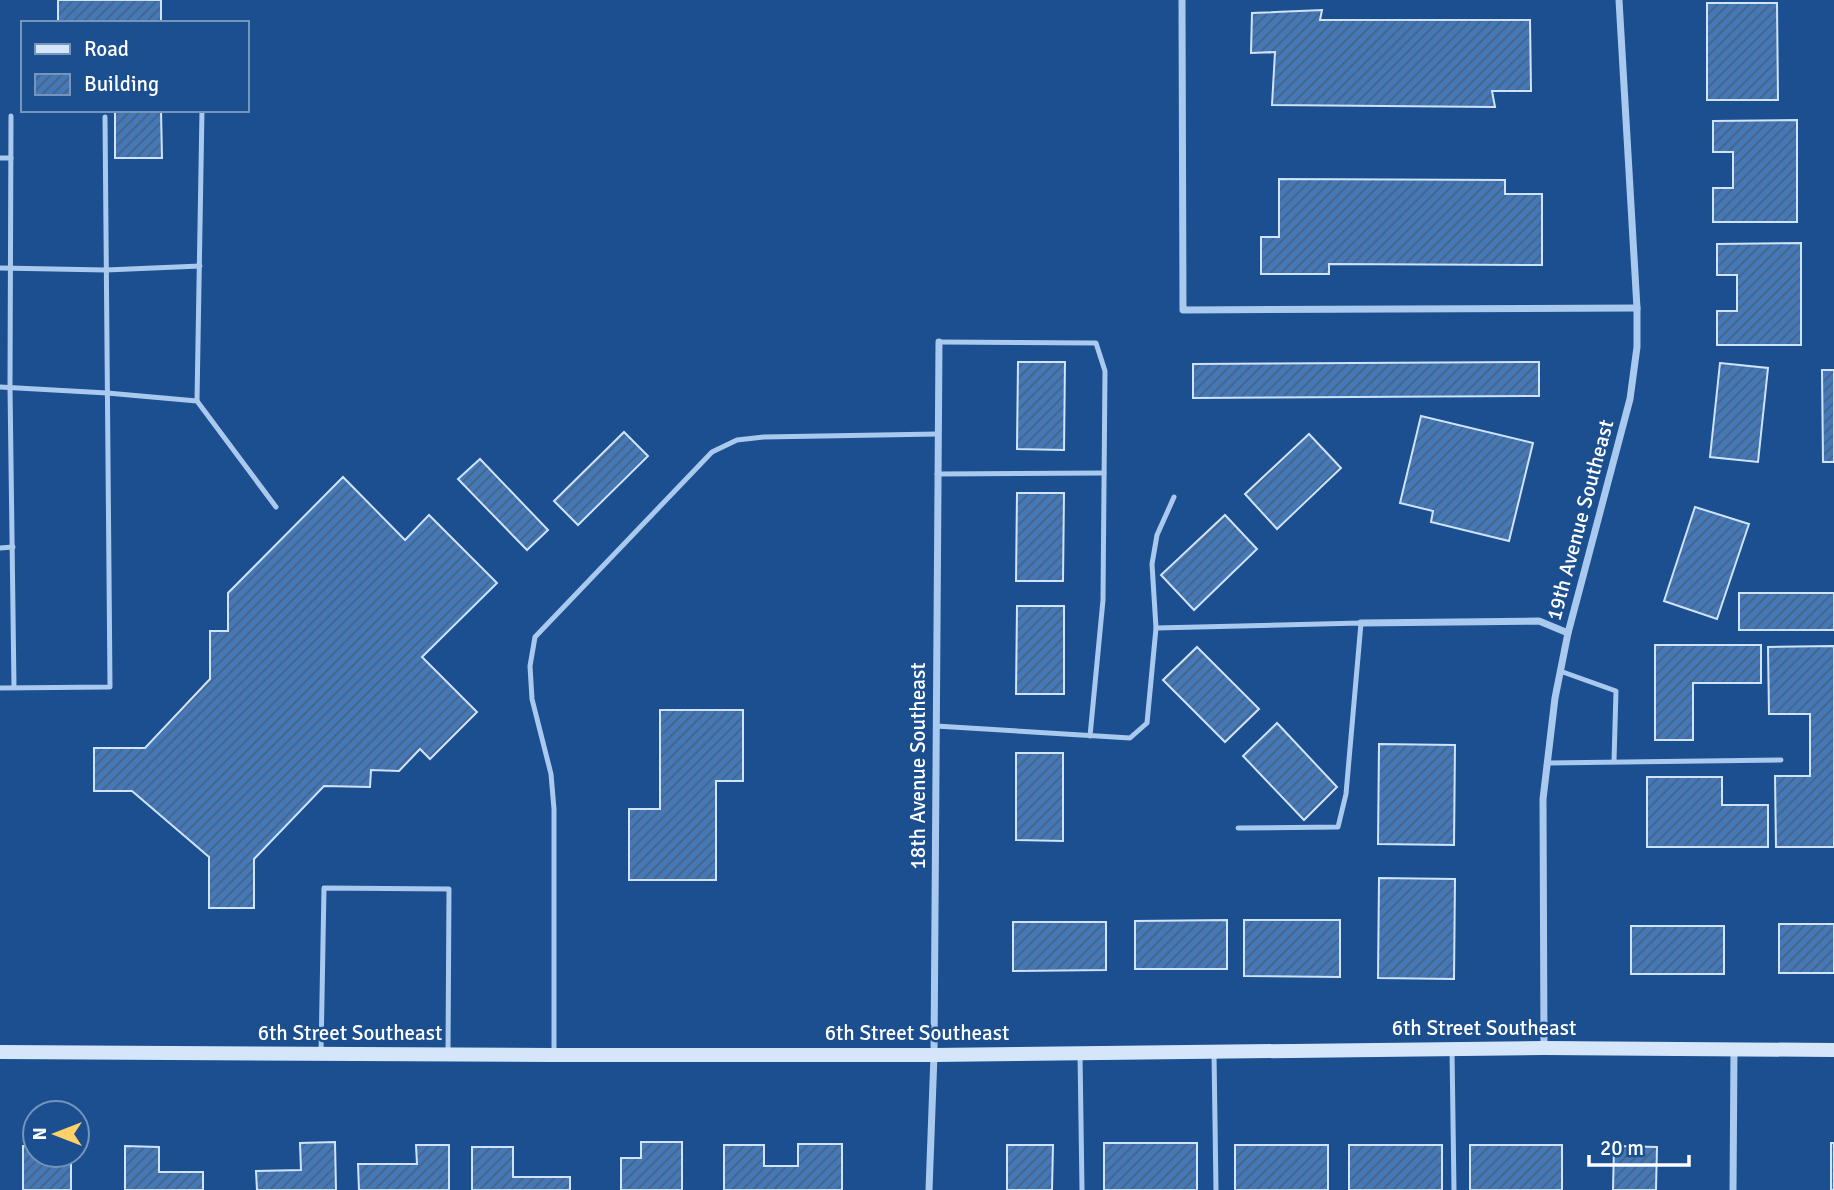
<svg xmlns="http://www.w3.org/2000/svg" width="1834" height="1190" font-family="Signika,sans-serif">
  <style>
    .building { fill: url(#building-hatch); stroke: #cfe3fa; stroke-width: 2 }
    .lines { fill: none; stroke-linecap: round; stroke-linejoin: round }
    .lane { stroke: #a9c9ee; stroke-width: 5 }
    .street { stroke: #a9c9ee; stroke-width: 7 }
    .secondary { stroke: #d6e6fa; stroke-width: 14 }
    .labels { text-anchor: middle; stroke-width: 5; stroke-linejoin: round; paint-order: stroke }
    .street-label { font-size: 21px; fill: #fff; stroke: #1b4f8f }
  </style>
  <defs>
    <pattern id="building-hatch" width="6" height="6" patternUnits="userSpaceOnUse" patternTransform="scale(1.75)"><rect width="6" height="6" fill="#4478b7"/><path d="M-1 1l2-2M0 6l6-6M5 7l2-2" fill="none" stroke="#486282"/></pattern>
  </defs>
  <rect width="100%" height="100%" fill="#1b4f8f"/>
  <g class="building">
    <rect x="58" y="0" width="103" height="23"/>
    <path d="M1707 3H1777L1778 100H1707Z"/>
    <path d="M1322 10 1320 20H1530L1531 91H1492L1495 107 1272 105 1275 52 1251 53 1252 13Z"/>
    <path d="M115 110H161L162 158H115Z"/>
    <path d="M1797 120V222H1713V188H1733V152H1713V121Z"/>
    <path d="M1279 179 1505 180V194H1542V265L1329 264V274H1261V237H1279Z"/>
    <path d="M1801 243V345H1717V311H1737V275H1717V244Z"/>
    <path d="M1018 362H1065L1064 450 1017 449Z"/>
    <path d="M1539 362V396L1193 398V364Z"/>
    <path d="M1720 363 1768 368 1758 462 1710 457Z"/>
    <path d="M1822 370H1834V462H1823Z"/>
    <path d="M1421 416 1533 443 1509 541 1431 522 1433 511 1400 503Z"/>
    <path d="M624 432 648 456 578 525 554 501Z"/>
    <path d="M1309 434 1341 468 1277 529 1245 494Z"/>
    <path d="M480 459 548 530 527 550 458 479Z"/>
    <path d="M343 477 405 540 429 515 497 583 422 657 477 712 430 759 420 749 399 771 371 770 370 787 324 786 254 859V908H209V857L132 791H94V748H145L210 679V631H228V593Z"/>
    <path d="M1017 493H1064L1063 581H1016Z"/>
    <path d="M1695 507 1749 524 1717 619 1664 601Z"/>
    <path d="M1225 515 1257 549 1194 610 1161 575Z"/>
    <rect x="1739" y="593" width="95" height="37"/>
    <path d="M1017 606H1064V694H1016Z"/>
    <path d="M1655 645H1761V683H1693V740H1655Z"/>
    <path d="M1834 646V847H1776L1775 776H1810V714H1769L1768 647Z"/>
    <path d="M1197 647 1259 709 1225 742 1163 680Z"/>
    <path d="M660 710H743V781H716V880H629V809H660Z"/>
    <path d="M1277 723 1337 787 1304 820 1243 756Z"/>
    <path d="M1379 744 1455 745 1454 845 1378 844Z"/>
    <path d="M1016 753H1063V841L1016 840Z"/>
    <path d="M1647 777H1722V805H1768V847H1647Z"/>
    <path d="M1379 878 1455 879 1454 979 1378 978Z"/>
    <path d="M1227 920V969H1135V921Z"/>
    <path d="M1244 920H1340V977L1244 976Z"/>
    <path d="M1013 922H1106V970L1013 971Z"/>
    <rect x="1779" y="924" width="55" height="49"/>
    <rect x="1631" y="926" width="93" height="48"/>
    <path d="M335 1142 336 1190H257L256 1171 301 1170 300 1143Z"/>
    <path d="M641 1142H682V1190H621V1158H641Z"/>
    <rect x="1104" y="1143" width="93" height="47"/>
    <rect x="1831" y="1143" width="3" height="47"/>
    <path d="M798 1144H842V1190H724V1145H764V1166H798Z"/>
    <path d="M416 1145H449V1190H359L358 1164H417Z"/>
    <path d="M1007 1145H1053L1052 1190H1007Z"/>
    <rect x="1235" y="1145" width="93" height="45"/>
    <rect x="1349" y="1145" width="93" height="45"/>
    <rect x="1470" y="1145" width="92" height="45"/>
    <path d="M23 1146H35V1155H71V1190H23Z"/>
    <path d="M125 1146 159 1147V1172H203V1190H125Z"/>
    <path d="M1614 1146 1657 1147 1656 1190H1613Z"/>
    <path d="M472 1147H513V1177H570V1190H472Z"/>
  </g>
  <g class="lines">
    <g class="lane">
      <path d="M11 116 10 387 14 687"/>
      <path d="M0 158H11"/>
      <path d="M0 268 106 270 200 266"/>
      <path d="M939 342 1096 343 1105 371 1103 600 1090 736"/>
      <path d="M0 387 107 393 197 401 276 507"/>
      <path d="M197 401 202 110"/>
      <path d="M937 474 1104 473"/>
      <path d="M0 548 13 547"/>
      <path d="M1156 628 1152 564 1157 535 1174 497"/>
      <path d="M1560 671 1616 691 1614 761"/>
      <path d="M0 688 110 687 105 117"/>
      <path d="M936 726 1130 738 1147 723 1156 628 1361 623 1346 794 1338 827 1238 828"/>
      <path d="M1547 763 1781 760"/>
      <path d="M1452 1050 1454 1190"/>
      <path d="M321 1053 324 888 449 889 448 1054"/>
      <path d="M554 1053V809L551 774 532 699 530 666 535 637 712 452 737 440 764 437 937 434"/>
      <path d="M1080 1053 1082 1190"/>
      <path d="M1214 1053 1216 1190"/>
    </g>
    <g class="street">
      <path d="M1182 0 1183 310 1637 308"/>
      <path d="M1361 623 1539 621 1568 633"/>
      <path d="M1544 1048 1543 799 1555 698 1568 633 1630 399 1637 347V308L1619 0"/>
      <path d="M929 1190 934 1055 939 342"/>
      <path d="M1733 1190 1734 1050"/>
    </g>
    <path class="secondary" d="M0 1052 554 1055H934L1544 1048 1834 1050"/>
  </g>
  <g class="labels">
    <g class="street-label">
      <text transform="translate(1580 520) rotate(-75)" y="7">19th Avenue Southeast</text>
      <text transform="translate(918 766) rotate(-90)" y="7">18th Avenue Southeast</text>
      <text x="1484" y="1035">6th Street Southeast</text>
      <text x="350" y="1040">6th Street Southeast</text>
      <text x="917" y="1040">6th Street Southeast</text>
    </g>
  </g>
  <rect x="21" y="21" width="228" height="91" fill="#1b4f8f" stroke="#7695bc" stroke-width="2"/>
  <rect x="35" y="44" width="35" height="10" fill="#d6e6fa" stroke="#7695bc" stroke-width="2"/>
  <text x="84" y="56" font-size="21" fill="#ffffff">Road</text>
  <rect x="35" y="74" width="35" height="21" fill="url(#building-hatch)" stroke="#7695bc" stroke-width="2"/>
  <text x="84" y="91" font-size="21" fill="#ffffff">Building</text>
  <g transform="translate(56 1134) rotate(270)"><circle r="33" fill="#1b4f8f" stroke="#7695bc" stroke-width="2"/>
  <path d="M0-5L12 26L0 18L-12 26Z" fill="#ffd166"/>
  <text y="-10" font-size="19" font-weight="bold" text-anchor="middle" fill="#ffffff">N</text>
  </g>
  <path d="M1589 1155v10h100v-10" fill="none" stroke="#ffffff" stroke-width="3.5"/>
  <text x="1600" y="1155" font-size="21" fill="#ffffff" stroke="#1b4f8f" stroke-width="5" paint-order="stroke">20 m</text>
</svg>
